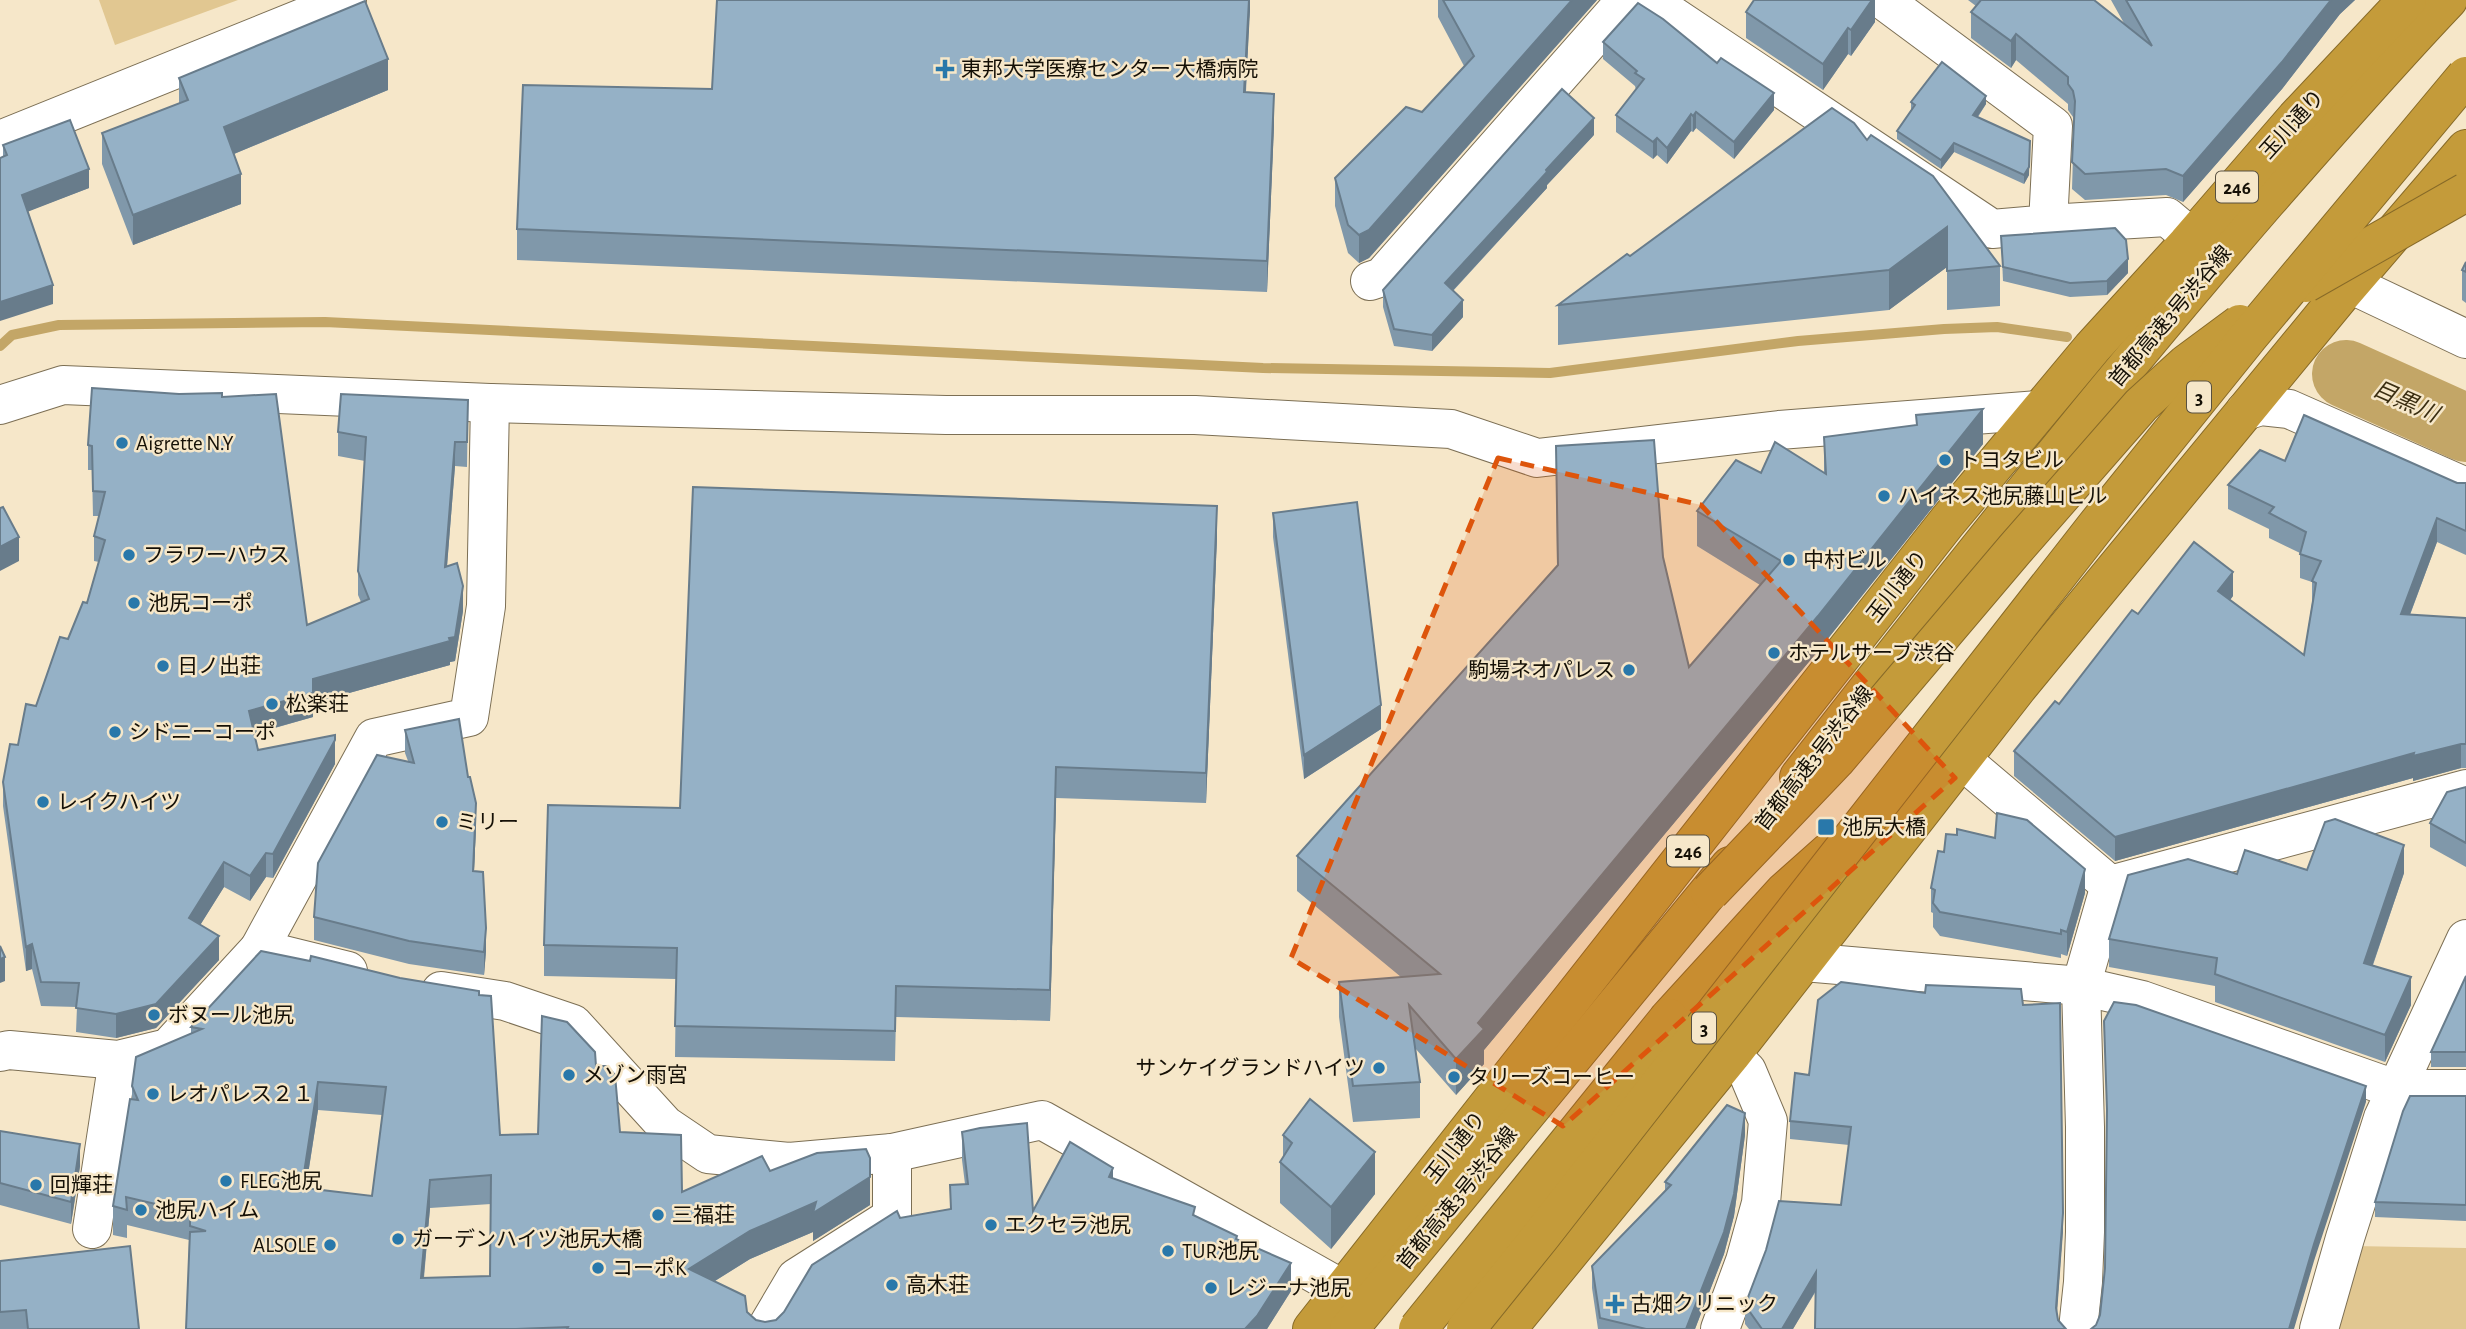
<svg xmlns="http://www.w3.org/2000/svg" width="2466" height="1329" font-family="'Alegreya Sans','Noto Sans JP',sans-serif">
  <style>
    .green { fill: #e1c791 }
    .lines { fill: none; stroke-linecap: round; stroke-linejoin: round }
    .stream { stroke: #c3a667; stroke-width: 10 }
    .river { stroke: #c3a667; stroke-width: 68 }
    .minor-casing { stroke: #7c6f54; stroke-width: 40 }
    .highway-casing { stroke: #876a28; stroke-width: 40 }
    .minor { stroke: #fff; stroke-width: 38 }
    .highway { stroke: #c49b3a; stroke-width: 38 }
    .highway-bridge-casing { stroke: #876a28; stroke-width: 40; stroke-linecap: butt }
    .highway-bridge { stroke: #c49b3a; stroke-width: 38 }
    .wall { fill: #8098aa; fill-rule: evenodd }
    .shaded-wall { fill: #687c8b }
    .building { fill: #95b1c6; stroke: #687c8b; stroke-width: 2; fill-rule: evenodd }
    .marked { fill: #dd550c; fill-opacity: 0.2; stroke: #dd550c; stroke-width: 5; stroke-dasharray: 14 9; stroke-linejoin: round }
    .poi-dot { fill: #2978aa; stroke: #f6e7c9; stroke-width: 2.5 }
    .labels { text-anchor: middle; stroke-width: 5; stroke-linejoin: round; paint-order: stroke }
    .shield { fill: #f6e7c9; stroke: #585040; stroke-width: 2 }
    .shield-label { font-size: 19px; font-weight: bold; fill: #151006 }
    .poi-label { font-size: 21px; fill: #151006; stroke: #f6e7c9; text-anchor: start }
    .street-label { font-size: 21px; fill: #151006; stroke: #f6e7c9 }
    .water-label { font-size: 23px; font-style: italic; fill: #3b2e11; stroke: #f6e7c9 }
  </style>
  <rect width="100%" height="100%" fill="#f6e7c9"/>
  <g class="green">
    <path d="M99 0H238L115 45Z"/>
    <path d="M2353 1246 2466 1248V1329H2328Z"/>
  </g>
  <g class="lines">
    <path class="stream" d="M0 346 12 335 59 325 325 322 1263 368 1550 373 1798 341 1944 329 1997 327 2067 337"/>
    <path class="river" d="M2346 374 2466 428"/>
    <g class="minor-casing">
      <g id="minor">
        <path d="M1649 0 1992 229 2048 224 2053 126 1883 0"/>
        <path d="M0 140 347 0"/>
        <path d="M2048 224 2167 217 2192 238"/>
        <path d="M1370 281 1382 277 1626 0"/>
        <path d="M2350 284 2466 339"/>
        <path d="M0 405 63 385 490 403 946 415H1195L1451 429 1537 458 1779 430 2039 410"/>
        <path d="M2245 411 2261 406 2289 409 2466 487"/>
        <path d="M1962 760 2110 885 2466 789"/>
        <path d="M259 949 374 738 469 717 486 606 490 403"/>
        <path d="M1804 962 2081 986 2142 1000 2395 1089H2466"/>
        <path d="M441 991 505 1001 573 1024 665 1125 708 1154 789 1162 892 1153 1042 1120 1344 1290"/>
        <path d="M0 1052 9 1050 118 1060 168 1048 259 949 348 971"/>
        <path d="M92 1229 118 1060"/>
        <path d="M766 1329 796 1278 892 1217V1153"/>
        <path d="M1720 1329 1745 1261 1761 1203 1768 1121 1747 1071 1731 1055"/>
        <path d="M2078 1329 2083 1282 2085 1232V1127L2081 986 2110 885"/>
        <path d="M2319 1329 2345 1238 2383 1118 2466 939"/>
      </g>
    </g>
    <g class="highway-casing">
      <g id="highway">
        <path d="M1799 777C1951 582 2105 388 2267 201 2327 133 2386 65 2448 0"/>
        <path d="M1669 1018 1784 892 1829 852"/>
        <path d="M1312 1329 1947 522 2092 348 2187 244 2296 118 2407 0"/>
        <path d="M1349 1329 1730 866"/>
        <path d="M1507 1329 1731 1055 2018 687 2339 297 2466 149"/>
      </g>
    </g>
    <use href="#minor" class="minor"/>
    <use href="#highway" class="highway"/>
    <g class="highway-bridge-casing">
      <g id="highway-bridge">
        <path d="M2306 283 2466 192"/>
        <path d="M1710 892 1836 760 2015 549 2141 405 2186 364 2240 324"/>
        <path d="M1418 1329 1669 1018"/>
        <path d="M1466 1329 1541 1236 2096 526 2249 336 2466 76"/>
      </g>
    </g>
    <use href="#highway-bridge" class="highway-bridge"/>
  </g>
  <g class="wall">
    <path d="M1250 0 1246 92 1274 125 1267 292 517 260V229L712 89Z"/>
    <path d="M1438 0H1597L1369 258 1359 263 1348 253 1335 206V178L1422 112 1464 66 1438 17Z"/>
    <path d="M1875 0V22L1851 56 1848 54 1823 90 1746 38V12Z"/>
    <path d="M1968 0H2094L2125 25 2111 0H2355L2340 14 2282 89 2183 202 2166 195 2085 200 2072 189 2074 122 2073 117 2068 110V104L2016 60 2011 68 1971 38V12L1976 6Z"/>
    <path d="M1603 42 1774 110 1734 159 1696 128 1693 132 1691 131 1667 164 1657 155 1653 159 1616 132V115L1636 90 1635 86 1603 59Z"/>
    <path d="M179 78 388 90 234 154 241 204 133 245 102 164V133L179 104Z"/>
    <path d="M1911 102 1986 104 1978 117 2029 175 2024 184 1954 152 1941 169 1897 139V131L1911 110Z"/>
    <path d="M1594 135 1547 185V188L1453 291 1463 317 1432 351 1394 346 1383 307V290Z"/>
    <path d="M1867 140 2000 266V306L1947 310V267L1889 310 1558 345V305L1630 256Z"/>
    <path d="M3 145 89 188 28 211 53 304 3 157Z"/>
    <path d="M2001 236 2128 273 2107 295 2070 297 2003 281Z"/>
    <path d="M2466 262V303L2462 300V270Z"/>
    <path d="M222 397 307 625 361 602 358 595V571L365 461 338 456V432L468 400 467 467 455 466 447 566 463 611 455 661 450 662V665L313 703V717L254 734 258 750 335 759V764L273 878 266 877 250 901 224 887 200 925 219 960 156 1028 116 1038 76 1032 77 1007 41 1006 32 969 26 971 3 806V782L18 745 68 639 87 603 99 562 94 561V536L99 516H93L92 470H88V445Z"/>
    <path d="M1916 415 1983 444 1818 651 1484 1050V1064L1456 1095 1415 1048 1420 1082V1118L1353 1122 1339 1017V982L1401 977 1297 891V856L1557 566 1556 446 1663 557 1689 667 1760 585 1697 546V511L1761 473H1824V437L1916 425Z"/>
    <path d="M2285 461 2466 483V555L2437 542 2410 615 2466 618V768H2461L2413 781V778L2115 861 2014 776V751L2059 704 2138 614 2233 596 2230 600 2304 655 2312 603V582L2300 578V553L2269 538V529L2228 509V485Z"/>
    <path d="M1273 513 1381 729 1304 779 1273 537Z"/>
    <path d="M1217 537 1206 803 1056 798 1050 1021 896 1017 895 1061 675 1057 676 979 544 976V945L680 808Z"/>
    <path d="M405 730 476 826 474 871 486 951 484 975 409 964 314 940V917L408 761 405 753Z"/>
    <path d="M2466 787V867L2430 847V823Z"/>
    <path d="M2307 870 2404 873 2373 965 2411 1005 2385 1062 2215 1002V986L2109 967V939L2237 874Z"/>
    <path d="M1931 888 2085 893 2067 956 2061 954V958L1940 936 1933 927V913L1931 912Z"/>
    <path d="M310 961 479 995 500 1135 538 1134 596 1066 620 1132 682 1192 770 1171 870 1205 813 1241V1232L750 1259 715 1281 756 1320 765 1322 776 1320 900 1218 950 1209V1185L965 1184 962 1160V1132L1033 1211 1113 1178 1195 1215 1237 1239 1291 1291 1267 1329H187L189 1240 127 1225V1238L113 1235V1206L132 1099V1086L191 1034V1027ZM318 1110 382 1115 372 1196 306 1188ZM491 1204 490 1276 424 1278 430 1208Z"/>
    <path d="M2466 976V1067H2431V1052Z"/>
    <path d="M2023 1005 2063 1232 1816 1291 1793 1329H1749L1745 1324V1305L1841 1205 1849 1145 1790 1139V1121L1809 1075Z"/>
    <path d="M2466 1096V1221L2375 1217V1202Z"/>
    <path d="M0 1131 80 1166 71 1224 0 1205Z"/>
    <path d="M1283 1135 1375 1194 1331 1249 1280 1203V1162L1283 1157Z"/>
    <path d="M1745 1135 1734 1216 1724 1254 1695 1329H1598L1592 1288V1266L1665 1191V1182Z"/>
    <path d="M0 1261 139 1329H0Z"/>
  </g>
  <g class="shaded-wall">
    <path d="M1249 0H1250V11L1244 122V92Z"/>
    <path d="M1572 0H1597L1369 258 1359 263V235Z"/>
    <path d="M1872 0H1875V22L1851 56V30Z"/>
    <path d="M2331 0H2355L2340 14 2282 89 2183 202V176Z"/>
    <path d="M1848 28V54L1823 90V64Z"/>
    <path d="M2016 34V60L2011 68V41Z"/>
    <path d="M388 59V90L224 158V127Z"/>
    <path d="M1774 93V110L1734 159V142Z"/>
    <path d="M1274 94V125L1267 292V261Z"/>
    <path d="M1986 96V104L1973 123V115Z"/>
    <path d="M1696 112V128L1693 132V116Z"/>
    <path d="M1691 114V131L1667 164V148Z"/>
    <path d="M1594 118V135L1547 185V188L1445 299V283L1546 170Z"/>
    <path d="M1657 138V155L1653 159V142Z"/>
    <path d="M2030 141 2029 175 2024 184V175Z"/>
    <path d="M1954 143V152L1941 169V160Z"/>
    <path d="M89 169V188L22 214V195Z"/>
    <path d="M241 174V204L133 245V215Z"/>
    <path d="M1947 227V267L1889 310V270Z"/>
    <path d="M2128 259V273L2107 295V281Z"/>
    <path d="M53 285V304L0 321V302Z"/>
    <path d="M1463 300V317L1432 351V335Z"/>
    <path d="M1983 409V444L1818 651 1484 1050V1064L1456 1095V1059L1478 1023Z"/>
    <path d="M455 442V466L445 591V567Z"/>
    <path d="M1217 506V537L1206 803V773Z"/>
    <path d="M2437 518V542L2401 638V614Z"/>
    <path d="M19 537V561L0 571V547Z"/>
    <path d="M2233 572V596L2218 615V591Z"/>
    <path d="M463 586V611L455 661 450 662V665L313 703V717L249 735V711Z"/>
    <path d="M1381 705V729L1304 779V755Z"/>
    <path d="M335 735V764L273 878V854Z"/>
    <path d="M2461 744V768L2413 781V778L2115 861V837L2414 753Z"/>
    <path d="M1056 767V798L1050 1021V990Z"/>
    <path d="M476 803V826L473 894V871Z"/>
    <path d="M2404 845V873L2364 990V963Z"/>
    <path d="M266 853V877L250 901V876Z"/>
    <path d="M224 862V887L189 943V918Z"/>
    <path d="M2085 869V893L2067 956V932Z"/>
    <path d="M486 928V951L484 975V952Z"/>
    <path d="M219 936V960L156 1028 116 1038V1014Z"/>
    <path d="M32 944V969L26 971V947Z"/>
    <path d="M5 957V981L0 983V959Z"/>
    <path d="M2411 977V1005L2385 1062V1035Z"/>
    <path d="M318 1082V1110L305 1193 302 1186Z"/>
    <path d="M2366 1086V1102L2314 1261 2294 1329H2289L2314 1244Z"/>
    <path d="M1745 1113V1135L1734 1216 1724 1254 1695 1329H1686Z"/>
    <path d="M80 1144V1166L71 1224V1202Z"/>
    <path d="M1375 1152V1194L1331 1249V1207Z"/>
    <path d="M1113 1168V1196L1109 1177Z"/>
    <path d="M870 1177V1205L813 1241V1232L750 1259 689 1297V1269L750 1231Z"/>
    <path d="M430 1180V1208L421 1306V1278Z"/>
    <path d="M2063 1213V1232L2056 1327V1308Z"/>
    <path d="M1291 1263V1291L1267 1329H1245Z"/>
    <path d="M1816 1272V1290L1793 1329H1782Z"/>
  </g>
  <g class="building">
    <path d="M717 0H1249L1244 92 1274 94 1267 261 517 229 523 85 712 89Z"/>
    <path d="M1443 0H1572L1369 230 1359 235 1348 225 1335 178 1406 107 1422 112 1474 56Z"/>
    <path d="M1754 0H1872L1851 30 1848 28 1823 64 1746 12Z"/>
    <path d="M1981 0H2094L2152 46 2126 0H2331L2282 62 2183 176 2166 169 2085 174 2072 162 2075 101 2073 91 2068 84V77L2016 34 2011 41 1971 12Z"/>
    <path d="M365 1 388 59 224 127 241 174 133 215 102 133 188 100 179 78Z"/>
    <path d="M1638 3 1663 19 1717 63 1721 58 1774 93 1734 142 1696 112 1693 116 1691 114 1667 148 1657 138 1653 142 1616 115 1644 79 1635 73 1637 71 1603 42Z"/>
    <path d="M1942 62 1986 96 1973 115 2030 141 2029 167 2024 175 1954 143 1941 160 1897 131 1915 105 1911 102Z"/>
    <path d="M1562 89 1594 118 1546 170 1547 172 1445 283 1463 300 1432 335 1394 329 1383 290Z"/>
    <path d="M1832 108 1854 123 1867 140 1871 135 1933 176 2000 266 1947 271V227L1889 270 1558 305 1627 254 1630 256Z"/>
    <path d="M70 120 89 169 22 195 53 285 0 302V158L7 155 3 145Z"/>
    <path d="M2115 228 2126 240 2128 259 2107 281 2070 283 2003 267 2001 236Z"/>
    <path d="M2466 262V272L2462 270Z"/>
    <path d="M92 388 179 394 222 393V397L276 394 307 625 369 599 358 571 366 437 338 432 341 394 468 400 467 442H455L445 567 457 563 463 586 455 637 449 638 450 641 313 679V693L249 711 258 750 335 735V740L273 854 266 853 250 876 224 862 189 918 219 936 156 1004 116 1014 76 1008 79 983 41 982 32 944 26 947 3 782 10 744 18 745 26 704 36 706 60 637 68 639 83 602 87 603 105 540 94 536 105 492 93 491 92 446 88 445Z"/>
    <path d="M1983 409 1818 616 1478 1023 1484 1029 1456 1059 1409 1005 1420 1082 1353 1086 1339 982 1440 974 1297 856 1558 565 1556 446 1654 440 1663 557 1689 667 1781 561 1697 511 1736 460 1761 473 1775 442 1826 474 1824 437 1917 425 1916 415Z"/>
    <path d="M2304 415 2457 483H2466V531L2437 518 2401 614 2466 618V744H2461L2413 756 2414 753 2115 837 2014 751 2055 701 2059 704 2132 610 2138 614 2194 542 2233 572 2218 591 2304 655 2316 583 2312 581 2321 561 2300 554 2306 532 2269 513 2274 507 2228 485 2260 450 2285 461Z"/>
    <path d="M693 487 1217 506 1206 773 1056 767 1050 990 896 986 895 1031 675 1026 677 948 544 945 548 805 680 808Z"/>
    <path d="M1357 502 1381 705 1304 755 1273 513Z"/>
    <path d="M3 507 19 537 0 547V508Z"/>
    <path d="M459 719 468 777H470L476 803 473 871 483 872 486 928 484 952 409 941 314 917 318 863 377 755 414 763 405 730Z"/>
    <path d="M2466 787V843L2430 823 2447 792Z"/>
    <path d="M1997 813 2027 820 2085 869 2067 932 2061 930V934L1940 912 1933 903 1935 890 1931 888 1938 851 1944 852 1946 834 1957 835V829L1995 838Z"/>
    <path d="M2335 819 2404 845 2364 963 2411 977 2385 1035 2215 974 2217 958 2109 939 2128 875 2188 859 2237 874 2245 850 2307 870 2325 822Z"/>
    <path d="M0 946 5 957 0 959Z"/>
    <path d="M261 951 310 961 311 956 400 978 479 991V995L491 996 500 1135 538 1134 542 1016 567 1022 595 1052 596 1066H607L615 1075 620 1132 681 1135 682 1192 762 1156 770 1171 817 1153 866 1149 870 1158V1177L813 1213 816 1202 750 1231 689 1269 745 1296 747 1312 756 1320 765 1322 776 1320 784 1312 812 1265 897 1211 900 1218 951 1209 950 1185 968 1184 962 1132 980 1128 1027 1123 1033 1211 1070 1142 1113 1168 1109 1177 1195 1207 1193 1215 1237 1236 1236 1239 1291 1263 1257 1316 1245 1329H567L568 1327 516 1329H186L190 1232 206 1231 190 1226V1212L126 1197 127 1210 113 1206 130 1099 138 1100 132 1086 136 1057 202 1029 191 1027ZM318 1082 386 1087 372 1196 305 1188V1186H302ZM491 1175 490 1276 421 1278 430 1180Z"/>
    <path d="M2466 976V1052H2431Z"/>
    <path d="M1841 982 1925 993 1926 985 2021 989 2023 1005 2060 1003 2063 1213 2056 1308 2058 1320 2066 1329H1815L1816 1272 1782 1329H1762L1745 1305 1766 1250 1779 1201 1841 1205 1851 1127 1790 1121 1795 1073 1809 1075 1818 1000Z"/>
    <path d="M2114 1002 2136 1005 2366 1086 2314 1244 2289 1329H2091L2096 1325 2100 1315 2105 1268 2107 1110 2104 1021Z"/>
    <path d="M2410 1096H2466V1205L2375 1202 2403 1111Z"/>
    <path d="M1310 1099 1375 1152 1331 1207 1280 1162 1292 1143 1283 1135Z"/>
    <path d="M1727 1105 1745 1113 1734 1194 1724 1232 1686 1329H1646L1600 1318 1592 1266 1671 1185 1665 1182Z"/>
    <path d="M0 1131 80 1144 71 1202 0 1183Z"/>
    <path d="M130 1246 139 1329H28L26 1310 0 1312V1261Z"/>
  </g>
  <path class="marked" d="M1498 458 1701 505 1955 778 1563 1126 1291 958Z"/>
  <g class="poi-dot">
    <path d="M941.5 58.5h7v7h7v7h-7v7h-7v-7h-7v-7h7z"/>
    <circle cx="122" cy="443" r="7"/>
    <circle cx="1945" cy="460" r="7"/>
    <circle cx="1884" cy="496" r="7"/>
    <circle cx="129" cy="555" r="7"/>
    <circle cx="1789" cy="560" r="7"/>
    <circle cx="134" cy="603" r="7"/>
    <circle cx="1774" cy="653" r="7"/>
    <circle cx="163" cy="666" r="7"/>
    <circle cx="1629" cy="670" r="7"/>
    <circle cx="272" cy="704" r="7"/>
    <circle cx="115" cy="732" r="7"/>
    <circle cx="43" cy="802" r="7"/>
    <circle cx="442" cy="822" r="7"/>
    <rect x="1817" y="818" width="18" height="18" rx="3.5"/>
    <circle cx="154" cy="1015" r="7"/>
    <circle cx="1379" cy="1068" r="7"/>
    <circle cx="569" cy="1075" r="7"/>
    <circle cx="1454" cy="1077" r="7"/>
    <circle cx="153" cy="1094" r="7"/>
    <circle cx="226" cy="1181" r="7"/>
    <circle cx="36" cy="1185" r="7"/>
    <circle cx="141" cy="1210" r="7"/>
    <circle cx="658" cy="1215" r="7"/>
    <circle cx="991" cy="1225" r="7"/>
    <circle cx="398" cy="1239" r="7"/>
    <circle cx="330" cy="1245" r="7"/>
    <circle cx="1168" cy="1251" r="7"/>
    <circle cx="598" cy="1268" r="7"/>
    <circle cx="892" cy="1285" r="7"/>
    <circle cx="1211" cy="1288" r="7"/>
    <path d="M1611.5 1293.5h7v7h7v7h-7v7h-7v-7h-7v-7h7z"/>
  </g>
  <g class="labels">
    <g class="shield">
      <rect x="2216" y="171.5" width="42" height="31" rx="5"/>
      <rect x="2187" y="381.5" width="24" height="31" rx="5"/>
      <rect x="1667" y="835.5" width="42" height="31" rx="5"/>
      <rect x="1692" y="1012.5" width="24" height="31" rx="5"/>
    </g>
    <g class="shield-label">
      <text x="2237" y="194">246</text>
      <text x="2199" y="404">3</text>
      <text x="1688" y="858">246</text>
      <text x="1704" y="1035">3</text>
    </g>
    <g class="poi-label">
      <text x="961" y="76">東邦大学医療センター 大橋病院</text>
      <text x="136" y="450">Aigrette N.Y</text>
      <text x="1959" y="467">トヨタビル</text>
      <text x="1898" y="503">ハイネス池尻藤山ビル</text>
      <text x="143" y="562">フラワーハウス</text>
      <text x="1803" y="567">中村ビル</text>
      <text x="148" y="610">池尻コーポ</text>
      <text x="1788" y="660">ホテルサーブ渋谷</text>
      <text x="177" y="673">日ノ出荘</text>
      <text x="1615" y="677" text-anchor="end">駒場ネオパレス</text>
      <text x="286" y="711">松楽荘</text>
      <text x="129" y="739">シドニーコーポ</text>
      <text x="57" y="809">レイクハイツ</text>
      <text x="456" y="829">ミリー</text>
      <text x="1842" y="834">池尻大橋</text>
      <text x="168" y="1022">ボヌール池尻</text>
      <text x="1365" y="1075" text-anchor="end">サンケイグランドハイツ</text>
      <text x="583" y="1082">メゾン雨宮</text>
      <text x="1468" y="1084">タリーズコーヒー</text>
      <text x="167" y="1101">レオパレス２１</text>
      <text x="240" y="1188">FLEG池尻</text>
      <text x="50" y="1192">回輝荘</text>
      <text x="155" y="1217">池尻ハイム</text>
      <text x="672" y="1222">三福荘</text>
      <text x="1005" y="1232">エクセラ池尻</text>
      <text x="412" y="1246">ガーデンハイツ池尻大橋</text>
      <text x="316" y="1252" text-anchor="end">ALSOLE</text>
      <text x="1182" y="1258">TUR池尻</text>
      <text x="612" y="1275">コーポK</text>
      <text x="906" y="1292">高木荘</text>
      <text x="1225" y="1295">レジーナ池尻</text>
      <text x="1631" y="1311">古畑クリニック</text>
    </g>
    <g class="street-label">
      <text transform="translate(2292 124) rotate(-48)" y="7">玉川通り</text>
      <text transform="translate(2170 316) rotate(-50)" y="7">首都高速3号渋谷線</text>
      <text transform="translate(1897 586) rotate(-52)" y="7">玉川通り</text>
      <text transform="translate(1814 758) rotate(-52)" y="7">首都高速3号渋谷線</text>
      <text transform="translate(1455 1147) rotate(-52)" y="7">玉川通り</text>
      <text transform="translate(1457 1198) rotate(-51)" y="7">首都高速3号渋谷線</text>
    </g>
    <g class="water-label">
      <text transform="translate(2406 401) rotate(24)" y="8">目黒川</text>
    </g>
  </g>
</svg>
